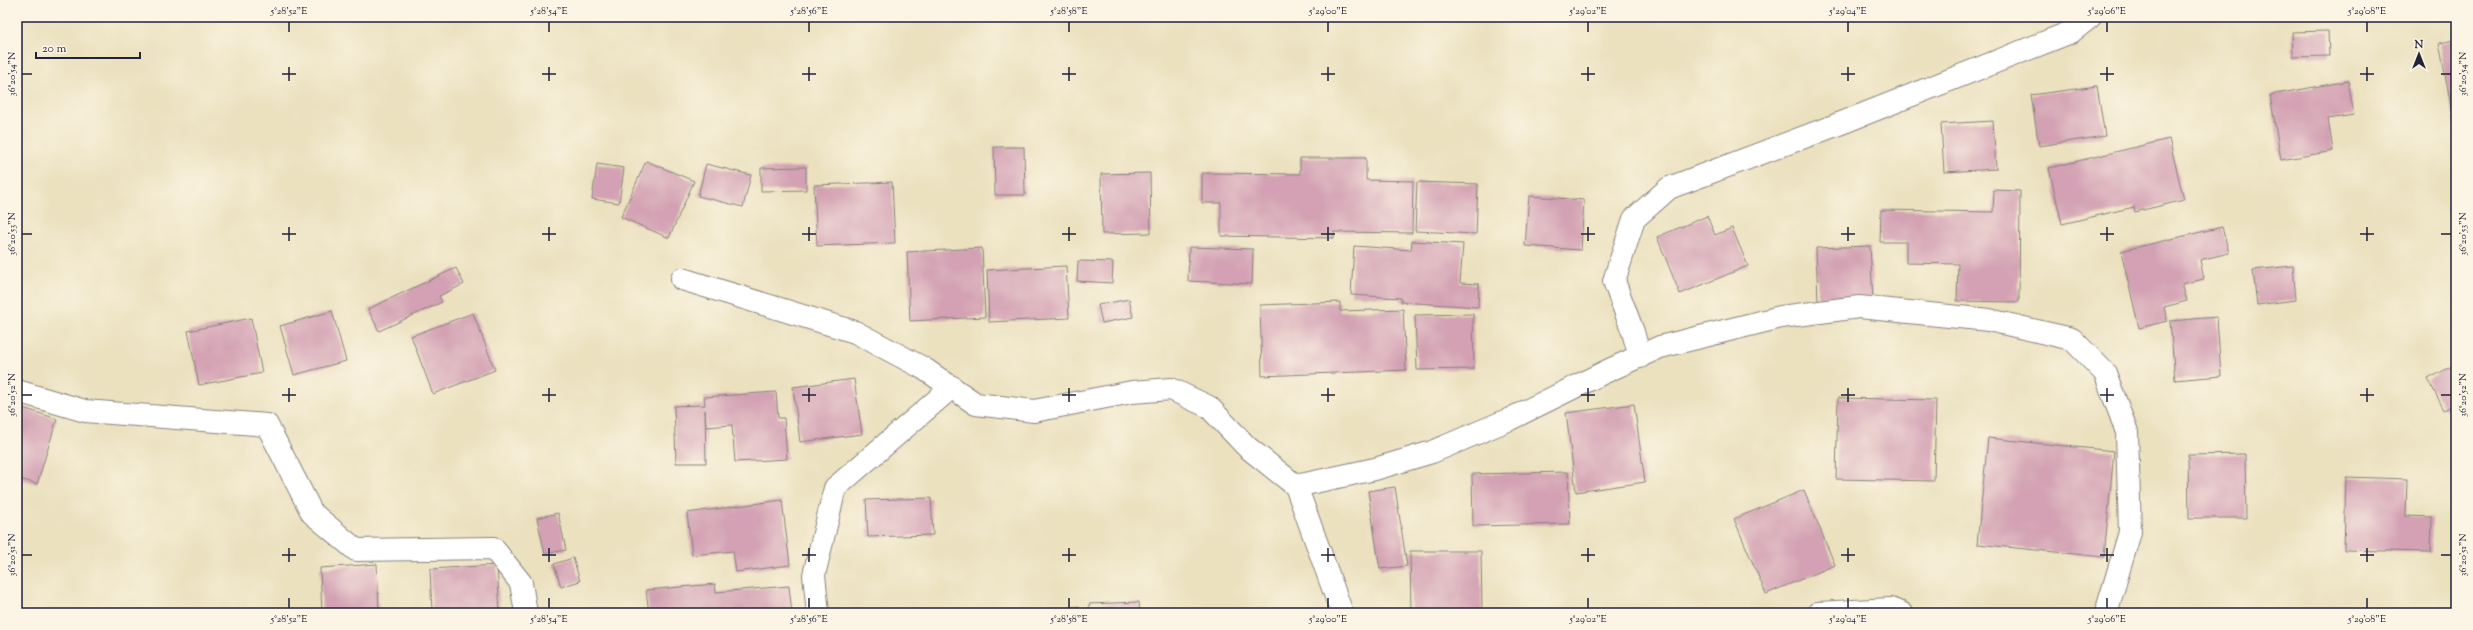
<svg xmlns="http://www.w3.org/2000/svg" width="2473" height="630" font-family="'Sorts Mill Goudy',serif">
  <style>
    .building { fill: #d3a1b3 }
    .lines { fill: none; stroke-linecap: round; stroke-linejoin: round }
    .minor-casing { stroke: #86827d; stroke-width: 24 }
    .minor { stroke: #fff; stroke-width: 22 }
    .ticks { fill: none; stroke: #22223b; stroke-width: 1.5 }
    .neatline { fill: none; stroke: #22223b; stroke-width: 1.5 }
    .ticks-label { font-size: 10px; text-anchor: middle; fill: #22223b }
  </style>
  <rect width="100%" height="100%" fill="#fcf5e5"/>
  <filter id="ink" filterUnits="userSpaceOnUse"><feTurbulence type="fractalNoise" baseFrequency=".025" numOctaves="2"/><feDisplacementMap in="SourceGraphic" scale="8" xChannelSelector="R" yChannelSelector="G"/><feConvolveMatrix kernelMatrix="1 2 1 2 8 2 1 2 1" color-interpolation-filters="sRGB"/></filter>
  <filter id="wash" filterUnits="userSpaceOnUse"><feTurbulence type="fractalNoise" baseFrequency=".012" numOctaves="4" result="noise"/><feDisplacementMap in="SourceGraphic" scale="16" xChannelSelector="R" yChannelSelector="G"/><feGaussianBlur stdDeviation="0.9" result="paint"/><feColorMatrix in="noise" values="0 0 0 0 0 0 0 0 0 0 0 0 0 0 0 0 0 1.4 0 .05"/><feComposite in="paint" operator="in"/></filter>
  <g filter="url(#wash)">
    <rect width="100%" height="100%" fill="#ebe1bf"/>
    <g id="blocks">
      <g class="building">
        <path d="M2328 31 2329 56 2293 57 2292 32Z"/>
        <path d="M2456 40V126H2455L2439 43Z"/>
        <path d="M2348 81 2354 115 2328 119 2333 151 2281 160 2270 95Z"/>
        <path d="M2097 86 2105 136 2039 146 2031 95Z"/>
        <path d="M1993 121 1996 169 1944 172 1941 124Z"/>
        <path d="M2169 139 2184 200 2135 212 2134 207 2062 224 2049 168Z"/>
        <path d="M994 147H1024L1025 195H995Z"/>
        <path d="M1300 158H1366V180L1413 181 1412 233 1334 232V238L1221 236V203H1202V173L1300 174Z"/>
        <path d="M646 161 694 181 669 238 621 217Z"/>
        <path d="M597 164 624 168 619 203 592 199Z"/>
        <path d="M706 164 751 175 743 207 698 196Z"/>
        <path d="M806 167V190L761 191V168Z"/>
        <path d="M1150 173 1151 233 1102 234 1101 174Z"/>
        <path d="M892 182 895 243 817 246 814 185Z"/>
        <path d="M1417 182 1478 184 1476 234 1415 231Z"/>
        <path d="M1994 190 2020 191 2019 302 1957 301 1958 264 1906 263V242H1880L1881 210 1993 212Z"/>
        <path d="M1529 196 1584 200 1581 250 1525 246Z"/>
        <path d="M2456 208V226H2455L2452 209Z"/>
        <path d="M1707 216 1715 235 1732 228 1748 266 1680 294 1657 237Z"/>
        <path d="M2222 227 2229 253 2200 260 2204 279 2182 284 2187 301 2164 307 2167 321 2139 328 2121 251Z"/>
        <path d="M1412 241 1463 244 1460 283 1479 284 1478 307 1401 302V298L1351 295 1354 246 1411 250Z"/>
        <path d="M1870 246 1873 299 1818 302 1816 248Z"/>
        <path d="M1189 247 1253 249 1252 284 1188 281Z"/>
        <path d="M982 248 985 317 910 321 907 252Z"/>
        <path d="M1078 261 1113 262 1112 283 1077 281Z"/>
        <path d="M1066 266 1069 318 989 322 987 270Z"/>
        <path d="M2293 266 2296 300 2257 305 2253 270Z"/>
        <path d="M456 268 464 284 439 296 442 302 379 331 368 309Z"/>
        <path d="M1129 299 1133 317 1102 323 1098 305Z"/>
        <path d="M1340 302V311L1403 309 1406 370 1262 376 1260 305Z"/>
        <path d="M332 311 346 361 294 375 280 326Z"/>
        <path d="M473 313 495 370 433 394 411 336Z"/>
        <path d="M1473 314 1474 369 1417 370 1415 315Z"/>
        <path d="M2217 317 2221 376 2175 380 2170 321Z"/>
        <path d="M251 318 262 373 199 385 188 331Z"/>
        <path d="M2456 364V404L2444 410 2428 379Z"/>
        <path d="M854 379 862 434 800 442 793 387Z"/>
        <path d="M776 392 778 418H784L787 459 735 462 732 425 706 427 705 410 706 463H676L674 406 705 405 704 397Z"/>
        <path d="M1838 398 1936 400 1934 481 1836 479Z"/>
        <path d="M1634 404 1645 482 1576 492 1566 413Z"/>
        <path d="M17 406 57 419 37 484 17 478Z"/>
        <path d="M1988 438 2114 451 2104 557 1977 544Z"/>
        <path d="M2245 454 2246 518H2189L2188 455Z"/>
        <path d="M1568 472 1570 524 1473 526 1472 474Z"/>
        <path d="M2346 477 2407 479 2406 516 2432 517 2431 552 2344 550Z"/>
        <path d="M1395 487 1407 566 1380 569 1368 491Z"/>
        <path d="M1804 490 1835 565 1766 594 1734 519Z"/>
        <path d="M931 498 933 535 868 537 866 500Z"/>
        <path d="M782 500 790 565 736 572 733 551 692 555 687 513Z"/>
        <path d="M558 513 566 550 545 554 537 518Z"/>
        <path d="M1410 551H1481L1482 613H1411Z"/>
        <path d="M573 558 580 581 561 587 554 564Z"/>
        <path d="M377 564 379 613H322L320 568Z"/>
        <path d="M497 565 500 613H432L430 569Z"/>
        <path d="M715 584 716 592 789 586 792 613H649L646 590Z"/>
        <path d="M1139 602 1140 613H1090L1089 604Z"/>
        <path d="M1079 606 1080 613H1038V612Z"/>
      </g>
    </g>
  </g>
  <g filter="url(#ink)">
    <use href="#blocks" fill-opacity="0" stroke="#86827d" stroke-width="1"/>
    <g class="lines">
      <g class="minor-casing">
        <g id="minor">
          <path d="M682 279 855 332 923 368 976 404 1034 411 1132 392 1171 389 1209 407 1247 447 1296 486 1375 469 1432 452 1510 419 1605 372 1660 347 1781 317 1859 307 1989 320 2072 339 2105 373 2127 432 2130 532 2106 613"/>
          <path d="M1640 357 1633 332 1614 281 1634 219 1669 188 1844 122 2071 32 2090 17"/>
          <path d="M17 391 85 411 267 425 312 513 356 550 493 548 521 583 526 613"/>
          <path d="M1296 486 1342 613"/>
          <path d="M818 613 814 575 835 488 952 387"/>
          <path d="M1818 613 1891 609 1901 613"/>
        </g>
      </g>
      <use href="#minor" class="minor"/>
    </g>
  </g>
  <path class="ticks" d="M289 22V32M549 22V32M809 22V32M1069 22V32M1328 22V32M1588 22V32M1848 22V32M2107 22V32M2367 22V32M289 67V81M549 67V81M809 67V81M1069 67V81M1328 67V81M1588 67V81M1848 67V81M2107 67V81M2367 67V81M22 74H32M282 74H296M542 74H556M802 74H816M1062 74H1076M1321 74H1335M1581 74H1595M1841 74H1855M2100 74H2114M2360 74H2374M2441 74H2451M289 227V241M549 227V241M809 227V241M1069 227V241M1328 227V241M1588 227V241M1848 227V241M2107 227V241M2367 227V241M22 234H32M282 234H296M542 234H556M802 234H816M1062 234H1076M1321 234H1335M1581 234H1595M1841 234H1855M2100 234H2114M2360 234H2374M2441 234H2451M289 388V402M549 388V402M809 388V402M1069 388V402M1328 388V402M1588 388V402M1848 388V402M2107 388V402M2367 388V402M22 395H32M282 395H296M542 395H556M802 395H816M1062 395H1076M1321 395H1335M1581 395H1595M1841 395H1855M2100 395H2114M2360 395H2374M2441 395H2451M289 548V562M549 548V562M809 548V562M1069 548V562M1328 548V562M1588 548V562M1848 548V562M2107 548V562M2367 548V562M22 555H32M282 555H296M542 555H556M802 555H816M1062 555H1076M1321 555H1335M1581 555H1595M1841 555H1855M2100 555H2114M2360 555H2374M2441 555H2451M289 598V608M549 598V608M809 598V608M1069 598V608M1328 598V608M1588 598V608M1848 598V608M2107 598V608M2367 598V608"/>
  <rect width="2473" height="630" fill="none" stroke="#fcf5e5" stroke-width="44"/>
  <g transform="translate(2419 54)" stroke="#fcf5e5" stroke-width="3" paint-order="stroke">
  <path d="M0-3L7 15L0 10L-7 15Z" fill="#22223b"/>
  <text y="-6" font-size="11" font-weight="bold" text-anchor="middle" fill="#22223b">N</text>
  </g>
  <path d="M36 52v6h104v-6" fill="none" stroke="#22223b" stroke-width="2"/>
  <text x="42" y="52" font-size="12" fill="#22223b" stroke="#fcf5e5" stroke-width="3" paint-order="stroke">20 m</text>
  <rect x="22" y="22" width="2429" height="586" class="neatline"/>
  <g class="ticks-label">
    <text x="289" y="14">5°28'52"E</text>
    <text x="549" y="14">5°28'54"E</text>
    <text x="809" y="14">5°28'56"E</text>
    <text x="1069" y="14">5°28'58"E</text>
    <text x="1328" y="14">5°29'00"E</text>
    <text x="1588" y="14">5°29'02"E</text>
    <text x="1848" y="14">5°29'04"E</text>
    <text x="2107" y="14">5°29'06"E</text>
    <text x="2367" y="14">5°29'08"E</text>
    <text transform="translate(11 74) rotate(-90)" y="4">36°20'54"N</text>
    <text transform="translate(2462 74) rotate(-90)" y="4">36°20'54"N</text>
    <text transform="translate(11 234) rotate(-90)" y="4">36°20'53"N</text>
    <text transform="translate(2462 234) rotate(-90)" y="4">36°20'53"N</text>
    <text transform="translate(11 395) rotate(-90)" y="4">36°20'52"N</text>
    <text transform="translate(2462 395) rotate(-90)" y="4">36°20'52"N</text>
    <text transform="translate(11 555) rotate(-90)" y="4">36°20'51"N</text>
    <text transform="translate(2462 555) rotate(-90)" y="4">36°20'51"N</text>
    <text x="289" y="622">5°28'52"E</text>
    <text x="549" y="622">5°28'54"E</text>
    <text x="809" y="622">5°28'56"E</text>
    <text x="1069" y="622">5°28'58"E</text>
    <text x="1328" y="622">5°29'00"E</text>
    <text x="1588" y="622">5°29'02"E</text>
    <text x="1848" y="622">5°29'04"E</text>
    <text x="2107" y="622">5°29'06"E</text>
    <text x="2367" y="622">5°29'08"E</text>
  </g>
</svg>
